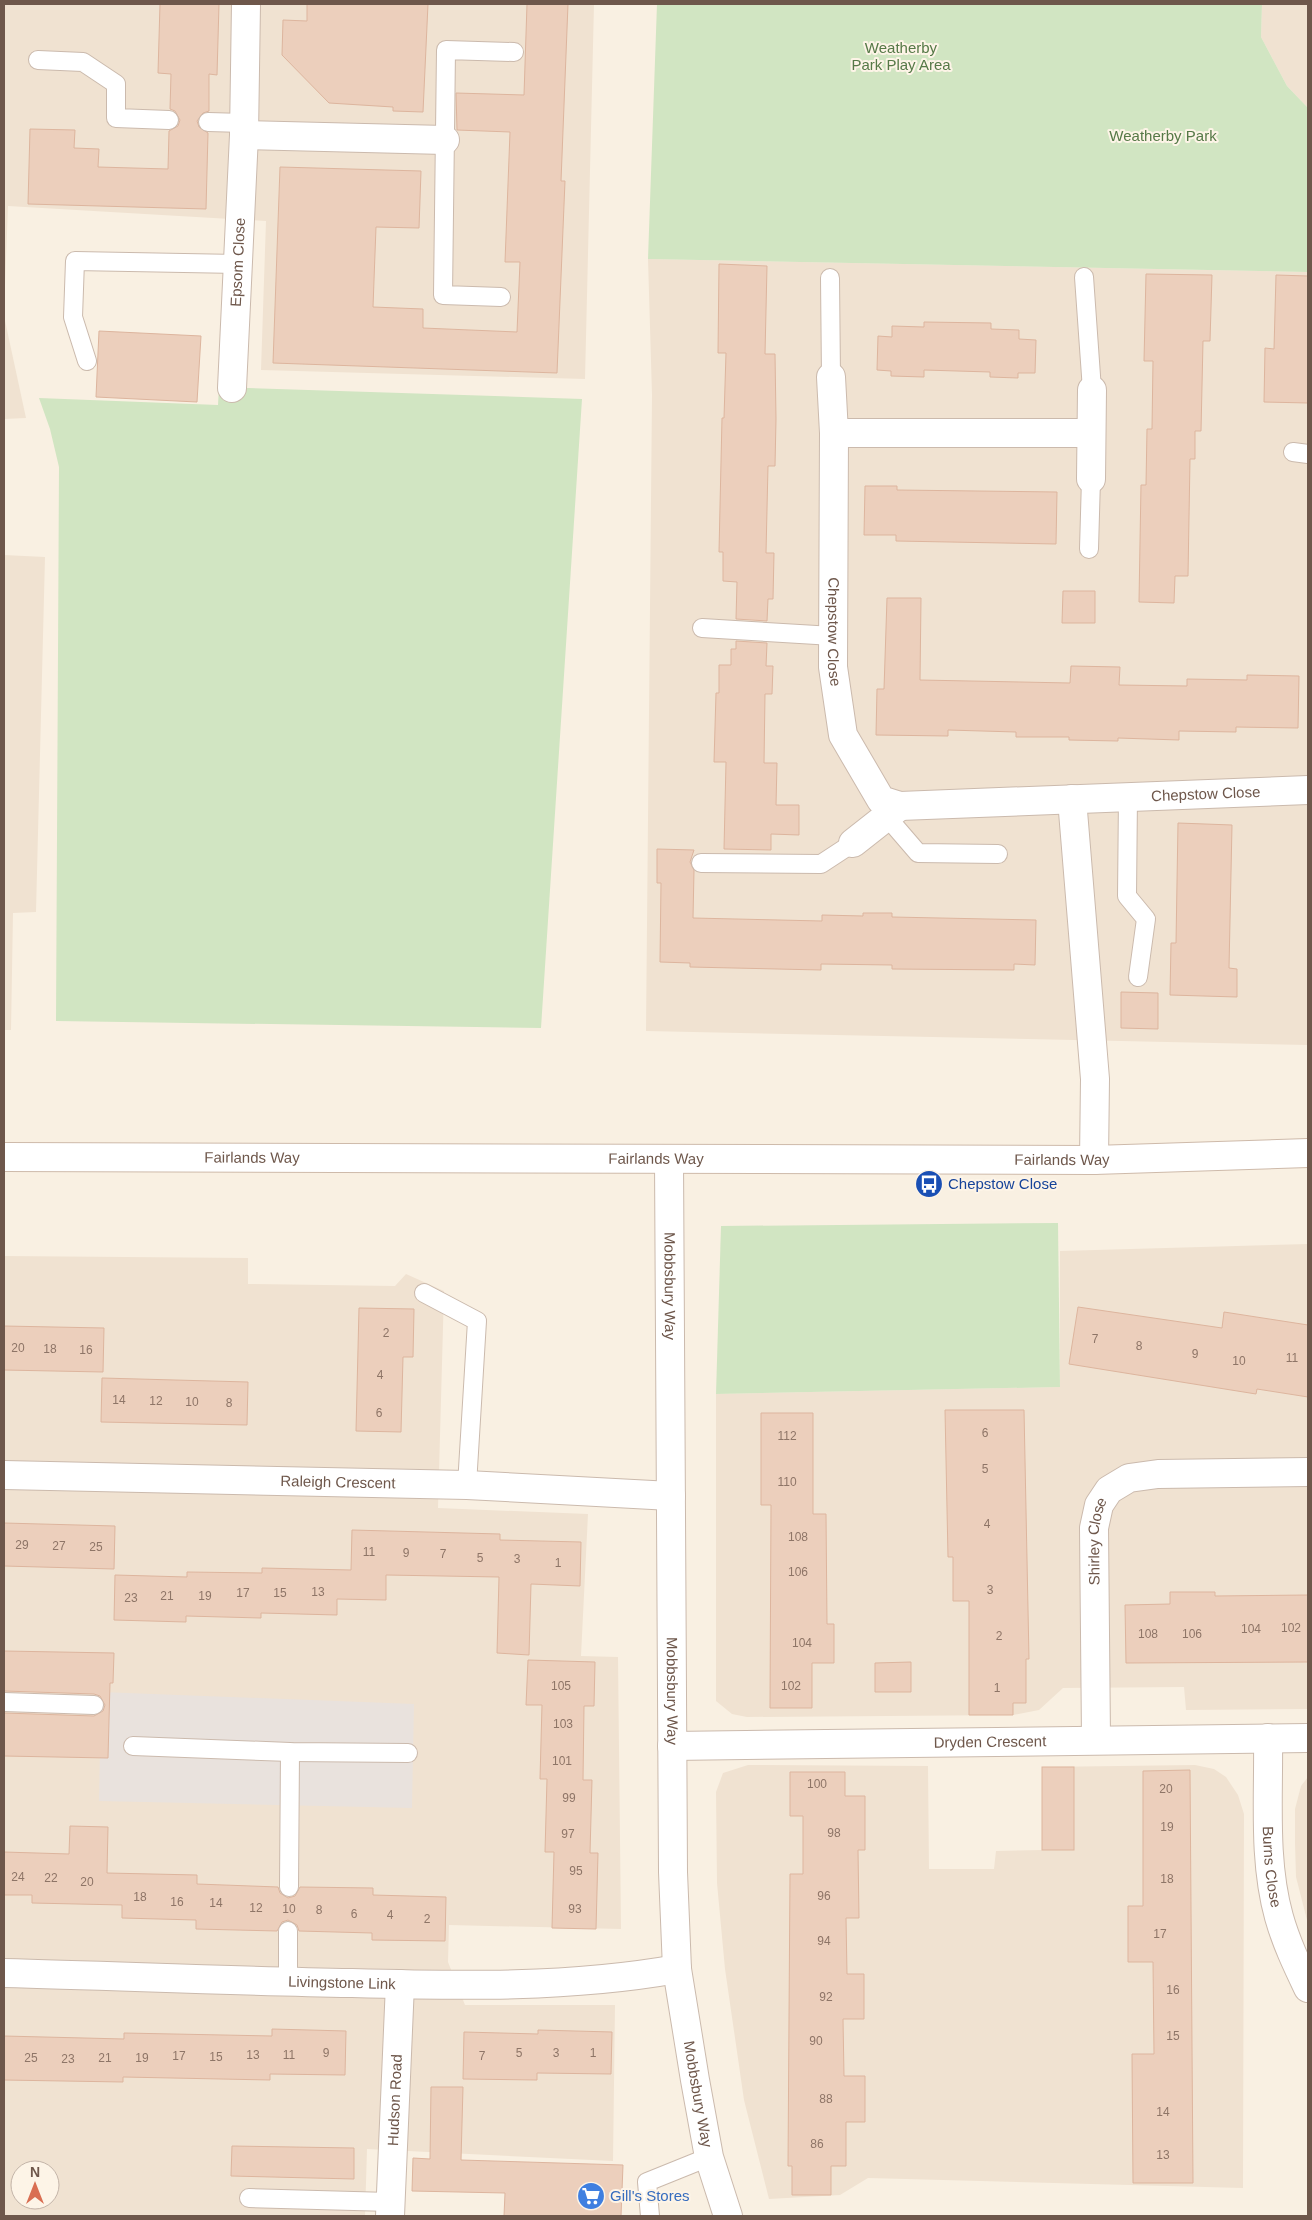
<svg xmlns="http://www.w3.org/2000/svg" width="1312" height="2220" font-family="Helvetica,sans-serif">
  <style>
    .residential { fill: #f0e2d1; fill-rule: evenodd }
    .industrial { fill: #e9e2dd }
    .green { fill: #d1e5c2 }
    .building { fill: #eccfbc; stroke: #ddb59e }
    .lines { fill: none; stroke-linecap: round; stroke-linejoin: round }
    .service-casing { stroke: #cbbaad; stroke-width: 20 }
    .minor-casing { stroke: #cbbaad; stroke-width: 30 }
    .tertiary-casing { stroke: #cbbaad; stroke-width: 30 }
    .secondary-casing { stroke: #cebaaa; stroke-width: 30 }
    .service { stroke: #fff; stroke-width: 18 }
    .minor { stroke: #fff; stroke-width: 28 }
    .tertiary { stroke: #fff; stroke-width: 28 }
    .secondary { stroke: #fff; stroke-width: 28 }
    .labels { text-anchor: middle; stroke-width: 4; stroke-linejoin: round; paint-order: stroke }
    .number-label { font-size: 12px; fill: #8e7567 }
    .park-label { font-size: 15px; fill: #567947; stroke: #fdf4e7 }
    .street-label { font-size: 15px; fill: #6e574b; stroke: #fdf4e7 }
    .transit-label { font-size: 15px; fill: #164399; stroke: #fdf4e7; text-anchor: start }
    .shop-label { font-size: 15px; fill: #366cbe; stroke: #fdf4e7; text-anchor: start }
  </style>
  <rect width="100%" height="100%" fill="#f9f0e2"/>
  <g class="residential">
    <path d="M4 4H594L585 379 261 370 266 221 8 206 4 312Z"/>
    <path d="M1262 4H1308V108L1287 86 1261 37Z"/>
    <path d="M648 259 1308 272V1045L646 1031 652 395Z"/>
    <path d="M4 316 26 418 4 419Z"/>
    <path d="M4 555 45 557 36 912 13 913 11 1030H4Z"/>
    <path d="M1308 1244V1709L1186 1710 1184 1687 1063 1688 1039 1710 1013 1715 747 1717 732 1714 716 1701V1394L1060 1387V1251Z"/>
    <path d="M4 1256 248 1258V1284L395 1286 406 1274 444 1291 438 1508 588 1514 581 1656 618 1657 621 1929 449 1925 448 1962 465 2005H615L613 2161 367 2149 365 2216H4ZM20 2170H50V2200H20Z"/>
    <path d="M748 1765 928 1766 929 1869H994L996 1851 1042 1850V1767L1195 1765 1214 1769 1226 1777 1238 1795 1244 1814 1243 2188 868 2178 840 2195 769 2199 744 2100 725 1969 717 1883 716 1792 723 1773Z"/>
    <path d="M1308 1777V1924L1296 1877 1295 1843V1809L1301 1786Z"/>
  </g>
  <path class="industrial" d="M101 1692 414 1704 412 1808 99 1801Z"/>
  <g class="green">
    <path d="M657 4H1262L1261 37 1287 86 1308 108V272L648 259Z"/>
    <path d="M219 387 582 399 541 1028 56 1021 59 467 50 429 39 398 218 405Z"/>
    <path d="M1058 1223 1060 1387 716 1394 721 1226Z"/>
  </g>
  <g class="building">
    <path d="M160 4H219L217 75 209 74V111L203 113 197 121 199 127 208 133 206 209 28 204 30 129 75 130 74 148 99 149 98 167 168 169 169 131 178 126 180 120 175 111 170 109 171 74 158 73Z"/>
    <path d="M307 4H428L423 112 393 111V107L329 103 282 55 283 20 307 21Z"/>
    <path d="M527 4H568L561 181H565L557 373 273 363 280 167 421 171 419 228 376 227 373 307 423 309V328L517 332 520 262H505L510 132 457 130 456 93 524 95Z"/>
    <path d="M719 264 767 266 765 354H775L776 419 775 466H768L766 553H774L773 599H768L767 621 736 619 737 582 723 581V552H719L722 418H724L726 353H718Z"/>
    <path d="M1146 274 1212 275 1210 341H1203L1201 431H1195V459H1190L1188 576H1175L1174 603 1139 602 1141 485H1146L1147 429H1152L1153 361H1144Z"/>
    <path d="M1276 275 1308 276V403L1264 402 1265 348 1274 349Z"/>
    <path d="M924 322 991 323V329L1019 330V339L1036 340 1035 373H1018V378L990 377V372L924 370V377L891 376V371L877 370 878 336 892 337V326L924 327Z"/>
    <path d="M99 331 201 336 197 402 96 397Z"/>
    <path d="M865 486H897V490L1057 492 1056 544 896 541V535H864Z"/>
    <path d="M1063 591H1095V623H1062Z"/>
    <path d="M887 598H921L920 680 1070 683 1071 666 1120 667 1119 685 1187 686V679L1247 680V675L1299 676 1298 728 1236 727V732L1179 731V740L1118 738V741L1069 740V737H1016V732L948 730V736L876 735 877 689H884Z"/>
    <path d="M736 641 767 643 766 666H773L772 694H765L764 763H777L776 805H799V835L771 834V850L724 849 726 762H714L716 693H719V665H731V649H736Z"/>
    <path d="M1178 823 1232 825 1229 968 1237 969V997L1170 995 1171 943H1176Z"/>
    <path d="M657 849 694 850 690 862 694 870 693 918 822 921V915L863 916V913H892V917L1036 920 1035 965 1014 964V970L892 969V965L821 964V970L690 967V963L660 962 661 883H657Z"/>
    <path d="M1121 992 1158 993V1029L1121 1028Z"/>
    <path d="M1078 1307 1222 1328 1224 1312 1308 1325V1397L1257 1389 1256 1394 1069 1364Z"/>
    <path d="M359 1308 414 1309 413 1357H403L401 1432 356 1431Z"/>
    <path d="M4 1326 104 1328 103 1372 4 1370Z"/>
    <path d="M102 1378 248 1382 247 1425 101 1422Z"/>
    <path d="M945 1410H1024L1029 1659H1026V1703H1013V1715H969V1601H953V1557H948Z"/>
    <path d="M761 1413H813V1514H826L827 1624H834V1663H812V1708H770L771 1505H761Z"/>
    <path d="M4 1523 115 1526 114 1569 4 1566Z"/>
    <path d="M352 1530 500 1534V1540L581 1542 580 1586 531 1584 529 1655 497 1653 499 1577 386 1575V1600L337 1599V1615L261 1613V1618L186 1616V1622L114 1620 115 1575 187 1577V1572L262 1573V1568L351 1570Z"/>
    <path d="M1170 1592H1215V1596L1308 1595V1662L1126 1663 1125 1605 1170 1604Z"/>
    <path d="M4 1651 114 1653 113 1683H110L108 1758 4 1756V1713L94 1716 103 1711 105 1705 100 1696 94 1694 4 1691Z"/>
    <path d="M528 1660 595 1662 594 1706H584L583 1780H592L590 1853H598L596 1929 552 1928 554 1852H545L547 1779H540L542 1705H526Z"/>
    <path d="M911 1662V1692H875V1663Z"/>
    <rect x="1042" y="1767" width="32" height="83"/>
    <path d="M1190 1770 1193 2183H1133L1132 2054H1154L1153 1962H1128V1906H1143V1771Z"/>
    <path d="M790 1772H845V1796H865V1850H858L859 1918H846L847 1974H864V2019H843L844 2076H865V2122H846V2166H831V2195H792V2166H788L790 1874H803V1816H790Z"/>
    <path d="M70 1826 108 1827 107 1873 197 1875V1884L278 1887 280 1893 288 1898 295 1896 300 1887 373 1888V1895L446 1897 445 1941 372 1940V1933L299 1931 297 1925 288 1920 282 1922 277 1931 196 1929V1920L122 1918V1905L32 1903V1895H4V1852L69 1854Z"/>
    <path d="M272 2029 346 2031 345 2075 270 2074V2080L123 2077V2082L4 2080V2036L124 2039V2033L272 2036Z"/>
    <path d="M538 2030 612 2032 611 2074 537 2073V2080L463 2079 464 2032 538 2034Z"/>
    <path d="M431 2087H463L461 2160 623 2165 621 2216H504L505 2193 412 2191 413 2158 430 2159Z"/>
    <path d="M232 2146 354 2148V2179L231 2176Z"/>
  </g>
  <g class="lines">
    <g class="service-casing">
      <g id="service">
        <path d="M38 60 83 62 116 84V118L169 120"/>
        <path d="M208 122 244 123"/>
        <path d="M1084 277 1092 390"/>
        <path d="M830 278 831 377"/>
        <path d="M501 297 443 295 446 50 514 52"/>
        <path d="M87 361 73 317 75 261 238 264"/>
        <path d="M1293 452 1308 454"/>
        <path d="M1089 549 1091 479"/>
        <path d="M702 628 833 636"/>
        <path d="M1128 796 1127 896 1146 919 1138 977"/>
        <path d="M887 817 918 853 998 854"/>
        <path d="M701 863 821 864 853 843"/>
        <path d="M424 1293 477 1321 467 1485"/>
        <path d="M4 1702 94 1705"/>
        <path d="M133 1746 290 1752 408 1753"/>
        <path d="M289 1887 290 1752"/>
        <path d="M288 1982V1931"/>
        <path d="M249 2198 390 2202"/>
        <path d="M650 2216 647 2182 709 2157"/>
      </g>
    </g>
    <g class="minor-casing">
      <g id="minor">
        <path d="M244 135 445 140"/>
        <path id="s1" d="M831 377 834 433 833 667 843 735 881 800 900 806 1308 790"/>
        <path id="s2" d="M232 388 244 135 246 4"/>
        <path d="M834 433H1091"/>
        <path d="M1091 479 1092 390"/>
        <path d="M1072 799 1095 1079 1094 1160"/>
        <path d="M853 843 900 806"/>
        <path id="s3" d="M4 1475 467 1485 671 1496"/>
        <path id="s4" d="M1268 1738C1269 1797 1263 1860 1279 1917 1286 1942 1297 1965 1308 1988"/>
        <path id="s5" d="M1096 1739 1094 1528 1099 1505 1109 1490 1129 1478 1158 1474 1308 1472"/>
        <path id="s6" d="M672 1746 1308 1738"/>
        <path id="s7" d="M4 1973C120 1976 236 1981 352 1983 461 1986 570 1988 677 1969"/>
        <path id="s8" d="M390 2216 400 1984"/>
      </g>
    </g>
    <g class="tertiary-casing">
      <g id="tertiary">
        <path id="s9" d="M669 1160 673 1872 677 1969 695 2080 709 2157 728 2216"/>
      </g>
    </g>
    <g class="secondary-casing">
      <g id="secondary">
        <path id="s10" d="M4 1157 1094 1160 1308 1153"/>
      </g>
    </g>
    <use href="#service" class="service"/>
    <use href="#minor" class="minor"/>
    <use href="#tertiary" class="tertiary"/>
    <use href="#secondary" class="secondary"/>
  </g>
  <defs>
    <g id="bus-disc" transform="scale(1.4375)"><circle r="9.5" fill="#1a4fb4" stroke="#fdf4e7"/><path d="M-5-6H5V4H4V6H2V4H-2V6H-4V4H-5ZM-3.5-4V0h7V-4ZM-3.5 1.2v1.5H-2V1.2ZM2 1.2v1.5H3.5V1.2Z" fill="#fff"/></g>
    <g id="supermarket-disc" transform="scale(1.4375)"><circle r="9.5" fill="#3f7fe0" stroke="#fdf4e7"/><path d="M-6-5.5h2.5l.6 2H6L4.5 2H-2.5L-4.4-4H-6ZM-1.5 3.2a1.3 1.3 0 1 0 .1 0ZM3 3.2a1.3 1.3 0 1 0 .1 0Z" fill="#fff"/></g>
  </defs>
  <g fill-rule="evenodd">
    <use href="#bus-disc" x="929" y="1184"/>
    <use href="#supermarket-disc" x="591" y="2196"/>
  </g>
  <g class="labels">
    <g class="number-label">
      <text x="386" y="1337">2</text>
      <text x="1095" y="1343">7</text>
      <text x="1139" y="1350">8</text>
      <text x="18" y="1352">20</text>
      <text x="50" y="1353">18</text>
      <text x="86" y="1354">16</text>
      <text x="1195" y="1358">9</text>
      <text x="1292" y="1362">11</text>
      <text x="1239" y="1365">10</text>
      <text x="380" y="1379">4</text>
      <text x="119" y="1404">14</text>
      <text x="156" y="1405">12</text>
      <text x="192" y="1406">10</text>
      <text x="229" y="1407">8</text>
      <text x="379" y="1417">6</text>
      <text x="985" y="1437">6</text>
      <text x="787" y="1440">112</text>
      <text x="985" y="1473">5</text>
      <text x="787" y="1486">110</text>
      <text x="987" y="1528">4</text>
      <text x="798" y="1541">108</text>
      <text x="22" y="1549">29</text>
      <text x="59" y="1550">27</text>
      <text x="96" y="1551">25</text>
      <text x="369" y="1556">11</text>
      <text x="406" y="1557">9</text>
      <text x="443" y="1558">7</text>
      <text x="480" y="1562">5</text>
      <text x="517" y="1563">3</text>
      <text x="558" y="1567">1</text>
      <text x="798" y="1576">106</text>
      <text x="990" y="1594">3</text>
      <text x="318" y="1596">13</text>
      <text x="243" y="1597">17</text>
      <text x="280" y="1597">15</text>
      <text x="167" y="1600">21</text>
      <text x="205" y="1600">19</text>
      <text x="131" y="1602">23</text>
      <text x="1291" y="1632">102</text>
      <text x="1251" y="1633">104</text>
      <text x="1148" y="1638">108</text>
      <text x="1192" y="1638">106</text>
      <text x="999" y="1640">2</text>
      <text x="802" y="1647">104</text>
      <text x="561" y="1690">105</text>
      <text x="791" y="1690">102</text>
      <text x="997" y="1692">1</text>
      <text x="563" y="1728">103</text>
      <text x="562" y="1765">101</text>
      <text x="817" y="1788">100</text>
      <text x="1166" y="1793">20</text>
      <text x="569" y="1802">99</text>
      <text x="1167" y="1831">19</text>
      <text x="834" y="1837">98</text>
      <text x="568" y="1838">97</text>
      <text x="576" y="1875">95</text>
      <text x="18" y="1881">24</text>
      <text x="51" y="1882">22</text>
      <text x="1167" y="1883">18</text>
      <text x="87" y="1886">20</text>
      <text x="824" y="1900">96</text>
      <text x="140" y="1901">18</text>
      <text x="177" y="1906">16</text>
      <text x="216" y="1907">14</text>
      <text x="256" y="1912">12</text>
      <text x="289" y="1913">10</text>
      <text x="575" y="1913">93</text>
      <text x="319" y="1914">8</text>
      <text x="354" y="1918">6</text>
      <text x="390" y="1919">4</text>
      <text x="427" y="1923">2</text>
      <text x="1160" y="1938">17</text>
      <text x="824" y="1945">94</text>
      <text x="1173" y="1994">16</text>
      <text x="826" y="2001">92</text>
      <text x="1173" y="2040">15</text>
      <text x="816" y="2045">90</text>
      <text x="326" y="2057">9</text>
      <text x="519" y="2057">5</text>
      <text x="556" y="2057">3</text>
      <text x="593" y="2057">1</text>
      <text x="253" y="2059">13</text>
      <text x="289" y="2059">11</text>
      <text x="179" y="2060">17</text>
      <text x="482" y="2060">7</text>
      <text x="216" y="2061">15</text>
      <text x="31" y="2062">25</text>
      <text x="105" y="2062">21</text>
      <text x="142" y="2062">19</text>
      <text x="68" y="2063">23</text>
      <text x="826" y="2103">88</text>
      <text x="1163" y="2116">14</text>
      <text x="817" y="2148">86</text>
      <text x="1163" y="2159">13</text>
    </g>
    <g class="park-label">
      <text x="901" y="53">Weatherby<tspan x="901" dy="17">Park Play Area</tspan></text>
      <text x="1163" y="141">Weatherby Park</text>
    </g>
    <g class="street-label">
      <text dy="5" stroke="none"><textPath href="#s2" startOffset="126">Epsom Close</textPath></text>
      <text dy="5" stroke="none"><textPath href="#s1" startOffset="255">Chepstow Close</textPath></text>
      <text dy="5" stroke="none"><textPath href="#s1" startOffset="760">Chepstow Close</textPath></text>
      <text dy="5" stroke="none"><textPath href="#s10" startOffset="248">Fairlands Way</textPath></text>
      <text dy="5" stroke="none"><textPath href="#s10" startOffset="652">Fairlands Way</textPath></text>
      <text dy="5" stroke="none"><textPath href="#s10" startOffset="1058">Fairlands Way</textPath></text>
      <text dy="5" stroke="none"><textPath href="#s9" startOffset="126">Mobbsbury Way</textPath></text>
      <text dy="5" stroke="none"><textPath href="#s3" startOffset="334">Raleigh Crescent</textPath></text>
      <text dy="5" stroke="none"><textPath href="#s5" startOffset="198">Shirley Close</textPath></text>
      <text dy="5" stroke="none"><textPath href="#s9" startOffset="531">Mobbsbury Way</textPath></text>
      <text dy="5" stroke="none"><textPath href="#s6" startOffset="318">Dryden Crescent</textPath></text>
      <text dy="5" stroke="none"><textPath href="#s4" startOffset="129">Burns Close</textPath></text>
      <text dy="5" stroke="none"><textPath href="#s7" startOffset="338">Livingstone Link</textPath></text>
      <text dy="5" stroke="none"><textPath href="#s9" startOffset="936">Mobbsbury Way</textPath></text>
      <text dy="5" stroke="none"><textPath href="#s8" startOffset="116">Hudson Road</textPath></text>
    </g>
    <g class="transit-label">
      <text x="948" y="1189">Chepstow Close</text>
    </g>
    <g class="shop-label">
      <text x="610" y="2201">Gill's Stores</text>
    </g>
  </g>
  <rect width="1312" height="2220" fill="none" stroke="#6e574b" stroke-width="10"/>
  <g transform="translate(35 2185)"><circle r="24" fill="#fdf4e7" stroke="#c4b5a9"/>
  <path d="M0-4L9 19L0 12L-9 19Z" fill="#d96e52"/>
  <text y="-8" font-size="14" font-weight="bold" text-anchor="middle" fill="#6e574b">N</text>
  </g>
</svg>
